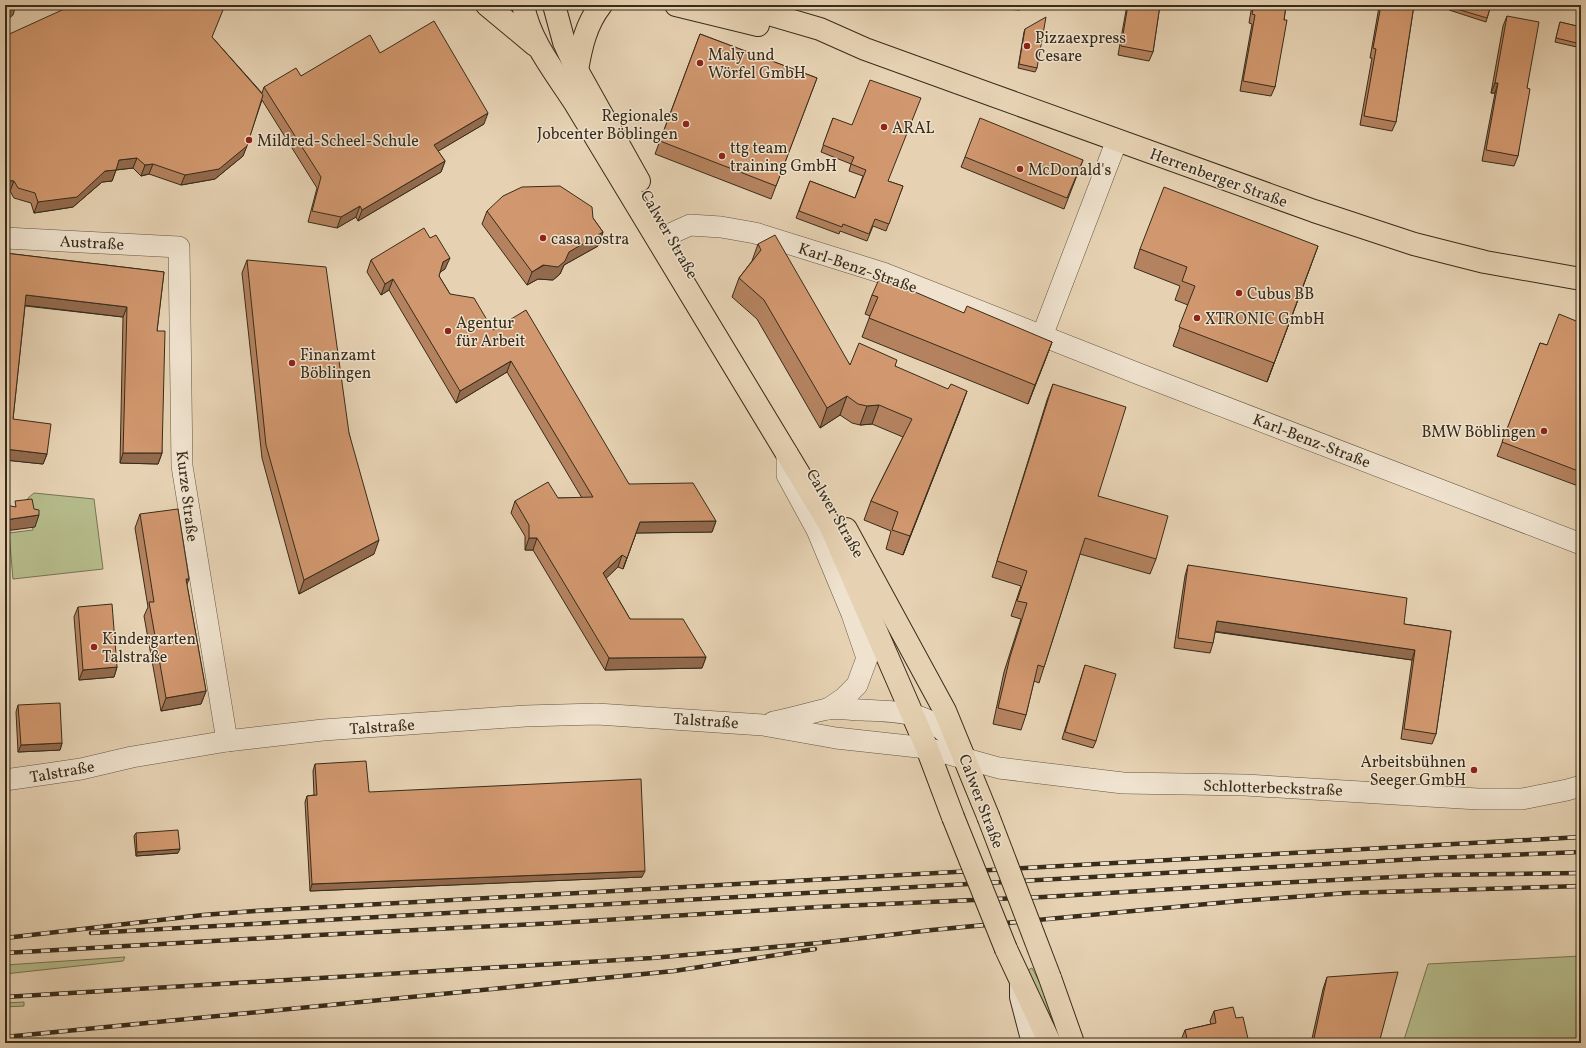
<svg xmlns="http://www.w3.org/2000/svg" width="1586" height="1048" font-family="Vollkorn,serif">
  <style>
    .green { fill: #b6bc8c; stroke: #777453 }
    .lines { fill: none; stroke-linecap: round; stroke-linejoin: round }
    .street-casing { stroke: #645640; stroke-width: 22 }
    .secondary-casing { stroke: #382c1a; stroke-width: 24 }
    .primary-casing { stroke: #382c1a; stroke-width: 24 }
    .street { stroke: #efe2ce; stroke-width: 21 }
    .secondary { stroke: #efe2ce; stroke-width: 22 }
    .primary { stroke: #e6d2b3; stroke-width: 22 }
    .rail-casing { stroke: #382c1a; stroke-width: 4.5 }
    .rail { stroke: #efe2ce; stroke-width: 3; stroke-dasharray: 9; stroke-linecap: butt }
    .primary-bridge-casing { stroke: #382c1a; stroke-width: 24; stroke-linecap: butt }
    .primary-bridge { stroke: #e6d2b3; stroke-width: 22 }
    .wall { fill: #b4825f; stroke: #382c1a }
    .shaded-wall { fill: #926a4d; stroke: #382c1a }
    .building { fill: #d1976e; stroke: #382c1a }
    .poi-dot { fill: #8f2418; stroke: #efe2ce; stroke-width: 1.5 }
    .labels { text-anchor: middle; stroke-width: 3; stroke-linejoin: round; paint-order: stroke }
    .poi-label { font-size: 16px; fill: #382c1a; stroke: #efe2ce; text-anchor: start }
    .street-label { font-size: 16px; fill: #382c1a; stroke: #efe2ce }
  </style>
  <rect width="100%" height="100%" fill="#e6d2b3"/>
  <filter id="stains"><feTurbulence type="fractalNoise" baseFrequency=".005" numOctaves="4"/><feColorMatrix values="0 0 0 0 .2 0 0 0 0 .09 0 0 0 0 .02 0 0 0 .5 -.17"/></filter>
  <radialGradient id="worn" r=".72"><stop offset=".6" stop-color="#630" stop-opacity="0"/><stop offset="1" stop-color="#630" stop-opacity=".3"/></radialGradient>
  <g class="green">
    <path d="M34 493 94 499 103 569 13 579 9 533 33 530 28 498Z"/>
    <path d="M1581 956V1043H1403L1428 964Z"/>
    <path d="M125 957 123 961 5 974V965Z"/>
    <path d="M1032 968 1047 996 1056 1023 1052 1025 1024 972Z"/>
    <path d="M24 1002V1006L5 1007V1003Z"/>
  </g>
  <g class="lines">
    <g class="street-casing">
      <g id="street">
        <path d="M670 234 690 225 721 227 755 233 883 273 1139 374 1581 544"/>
        <path d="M5 238 179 247 182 466 227 741"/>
        <path d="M1042 336 1117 140"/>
        <path d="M787 453V475L817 530 852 614 867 658 857 685 844 698 828 709"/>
        <path d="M773 722C791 719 809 713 827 709 838 707 852 710 863 710 902 712 934 711 957 747"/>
        <path d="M5 780 81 769 132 757 227 741 323 730 525 716 597 714 763 725 836 738 927 748 999 768 1123 783 1245 785 1478 799H1522L1567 790 1581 786"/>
      </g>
    </g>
    <g class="secondary-casing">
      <path id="secondary" d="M1021 985V997L1033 1043"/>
    </g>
    <g class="primary-casing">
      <g id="primary">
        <path d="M487 5 535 45"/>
        <path d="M523 5C530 42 555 72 575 103L830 525 927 748 953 817"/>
        <path d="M554 5 564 42 577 70 639 181"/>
        <path d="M676 5 758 25"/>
        <path d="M738 5 820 29 865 49 992 95 1314 211 1414 244 1485 262 1581 279"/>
        <path d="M577 70C581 47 586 24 601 5"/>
        <path d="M846 529 945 711 988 816"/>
        <path d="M1006 949 1050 1043"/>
        <path d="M1050 978 1073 1043"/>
      </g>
    </g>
    <use href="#street" class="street"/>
    <use href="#secondary" class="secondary"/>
    <use href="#primary" class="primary"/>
    <g class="rail-casing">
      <g id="rail">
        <path d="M91 933 1434 858 1581 852"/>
        <path d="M5 938 203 915 255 911 1581 837"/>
        <path d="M5 953 318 935 556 923 818 907 1043 897 1255 884 1434 875 1581 873"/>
        <path d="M5 997 652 958 819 943 932 930 1239 901 1347 893 1581 886"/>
        <path d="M5 1037 674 971 815 949"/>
      </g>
    </g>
    <use href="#rail" class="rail"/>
    <g class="primary-bridge-casing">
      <g id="primary-bridge">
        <path d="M988 816 1050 978"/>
        <path d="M953 817 1006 949"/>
      </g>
    </g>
    <use href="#primary-bridge" class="primary-bridge"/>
  </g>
  <g class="wall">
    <path d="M1127 5H1160L1153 52 1149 61 1118 55Z"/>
    <path d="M1252 5H1286L1284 20 1275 87 1271 96 1240 91 1252 24 1249 23Z"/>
    <path d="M1371 5H1414L1396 122 1392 131 1360 125 1372 58H1370L1379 7Z"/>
    <path d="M1451 5H1491L1486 22 1449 10Z"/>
    <path d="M1507 16 1527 88 1518 156 1514 166 1482 161 1495 93H1491L1503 26Z"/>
    <path d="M1560 22 1581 27V48L1555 42Z"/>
    <path d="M1025 29 1037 68 1035 72 1018 68 1024 32Z"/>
    <path d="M700 34 817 78 771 199 655 154Z"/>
    <path d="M5 36 212 37 262 93 264 87 380 53 484 124 438 151 445 161 441 172 358 221 356 217 337 228 308 222 317 188 262 100 243 156 215 179 181 185 149 174 141 176 133 168 116 170 112 181 102 182 73 207 34 213 31 203 14 198 10 191 5 190Z"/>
    <path d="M833 118 888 181 903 186 886 231 873 226 867 241 840 231 839 234 796 218 810 181 855 198 863 176 849 171 851 164 821 152Z"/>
    <path d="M965 157 1083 160 1064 209 961 167Z"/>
    <path d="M487 211 593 218 603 232 598 246 564 265 560 274 553 280 538 279 527 285 482 224Z"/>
    <path d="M430 238 445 269 440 272 439 276 450 294 493 330 629 484 716 521 712 532 636 533 623 569 618 567 606 578 630 619 706 657 702 668 605 670 533 550H525V536L511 513 515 501 558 498H582L507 372 456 403 389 290 381 295 367 272 371 260Z"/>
    <path d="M758 244 850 365 895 366 960 410 903 555 886 549 891 531 864 520 871 501 903 437 872 424 860 425 852 423 840 415 820 428 757 319 732 297 739 278 752 261Z"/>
    <path d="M1140 249 1311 265 1267 382 1173 346 1188 305 1175 300 1180 286 1134 268Z"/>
    <path d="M5 253 164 272 157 331 162 453 158 464 120 463 123 317 25 306 13 419 47 454 43 464 5 460Z"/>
    <path d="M247 260 349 433 374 554 299 594 262 458 242 273Z"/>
    <path d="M872 295 964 313 1052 342 1028 404 862 337 870 316 865 314Z"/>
    <path d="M1581 323V487L1497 456 1540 343 1547 345Z"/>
    <path d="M1053 384 1098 496 1156 559 1150 574 1080 554 1044 667 1039 683 1034 681 1026 715 1021 730 993 724 1004 672 1021 619 1011 616 1021 586 992 577 1047 400Z"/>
    <path d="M140 514 187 585 206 691 201 704 161 711 144 616 148 607 135 528Z"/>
    <path d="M1188 565 1404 624 1451 631 1436 734 1432 744 1401 739 1412 660 1215 632 1213 643 1210 653 1174 648 1185 576Z"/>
    <path d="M78 607 117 667 114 677 79 680 74 617Z"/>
    <path d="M1085 665 1096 741 1093 748 1062 739Z"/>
    <path d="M18 705 62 743 60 750 18 752 16 712Z"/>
    <path d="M315 764 369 792 642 877 310 891 305 802 307 796 314 795 313 771Z"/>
    <path d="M136 833 178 853 136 856 134 836Z"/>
    <path d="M1327 977 1379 1043H1311L1323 989Z"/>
    <path d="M1214 1011 1236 1018 1249 1043H1182L1181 1040 1185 1030 1211 1024 1210 1021Z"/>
  </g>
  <g class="shaded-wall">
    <path d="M16 5 13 15 5 22V15Z"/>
    <path d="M1006 5H1022L1020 10 1005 9Z"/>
    <path d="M1495 83H1498L1495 93H1491Z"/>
    <path d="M488 113 484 124 430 156 434 145Z"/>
    <path d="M247 146 243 156 215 179 181 185 185 175Z"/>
    <path d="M137 158 133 168 115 170 119 160Z"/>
    <path d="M445 161 441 172 358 221 362 210Z"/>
    <path d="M153 164 149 174 141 176 145 165Z"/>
    <path d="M116 170 112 181 102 182 73 207 34 213 38 202 105 171Z"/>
    <path d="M5 180 14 181 10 191 5 190Z"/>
    <path d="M360 206 356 217 337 228 341 217Z"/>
    <path d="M603 232 598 246 564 265 560 274 553 280 538 279 527 285 532 272Z"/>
    <path d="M1318 246 1311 265 1267 382 1274 363Z"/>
    <path d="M450 258 445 269 439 273 443 262Z"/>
    <path d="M393 279 389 290 381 295 385 284Z"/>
    <path d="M26 295 127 307 123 317 23 305Z"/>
    <path d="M1052 342 1045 361 1028 404 1035 385Z"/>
    <path d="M511 361 507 372 456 403 460 391Z"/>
    <path d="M967 391 960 410 903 555 910 536Z"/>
    <path d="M847 396 840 415 820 428 827 408Z"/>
    <path d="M879 405 872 424 860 425 867 406Z"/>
    <path d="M5 449 47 454 43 464 5 460Z"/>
    <path d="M123 453H162L158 464 120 463Z"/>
    <path d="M39 515 35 527 5 531V520Z"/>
    <path d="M716 521 712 532 636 533 623 569 640 522Z"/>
    <path d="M529 538H537L533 550H525Z"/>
    <path d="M379 540 374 554 299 594 304 580Z"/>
    <path d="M622 555 618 567 599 585 603 573Z"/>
    <path d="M186 579H189L184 592Z"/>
    <path d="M1217 621 1415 650 1412 660 1213 631Z"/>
    <path d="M706 657 702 668 605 670 609 658Z"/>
    <path d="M117 667 114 677 79 680 83 670Z"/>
    <path d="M206 691 201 704 161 711 166 698Z"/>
    <path d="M62 743 60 750 18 752 21 745Z"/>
    <path d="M180 849 178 853 136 856 137 852Z"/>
    <path d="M645 871 642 877 310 891 312 884Z"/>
  </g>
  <g class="building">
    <path d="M5 5H16L5 15Z"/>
    <path d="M73 5H225L212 37 263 95 247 146 219 169 185 175 153 164 145 165 137 158 119 160 116 170 105 171 77 197 38 202 35 193 18 188 14 181 5 180V36Z"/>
    <path d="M1128 5H1160L1153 52 1121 46Z"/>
    <path d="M1254 5H1286L1284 20H1287L1275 87 1243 81 1255 15 1252 14Z"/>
    <path d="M1381 5H1414L1396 122 1364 116 1376 49 1373 48Z"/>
    <path d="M1451 5H1491L1487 18 1450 7Z"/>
    <path d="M1507 16 1539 22 1527 88 1530 89 1518 156 1486 150 1498 83H1495Z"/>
    <path d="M1046 17 1037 68 1019 64 1025 29Z"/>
    <path d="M434 21 488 113 434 145 445 161 362 210 360 206 341 217 312 211 321 177 264 87 296 68 301 76 370 35 380 53Z"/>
    <path d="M1560 22 1581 27V44L1556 38Z"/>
    <path d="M700 34 817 78 776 186 660 141Z"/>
    <path d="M870 80 921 98 888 181 903 186 889 224 875 219 869 234 843 224 842 227 799 211 810 181 855 198 866 170 851 164 854 157 823 145 833 118 852 125Z"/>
    <path d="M980 118 1083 160 1067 198 965 157Z"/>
    <path d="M560 186 592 207 593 218 603 232 569 252 565 261 558 267 543 265 532 272 487 211 503 196 522 187Z"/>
    <path d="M1164 187 1318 246 1274 363 1179 327 1195 286 1182 281 1187 267 1140 249Z"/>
    <path d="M424 228 430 238 436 235 450 258 443 262 439 276 450 294 474 298 493 330 526 310 629 484 693 483 716 521 640 522 627 558 622 555 603 573 630 619H683L706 657 609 658 537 538H529V525L515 501 548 482 558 498 593 497 511 361 460 391 393 279 385 284 371 260Z"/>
    <path d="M775 235 850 365 859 343 897 360 895 366 948 389 951 384 967 391 910 536 892 530 898 512 871 501 912 419 879 405 867 406 858 404 847 396 827 408 764 300 739 278 761 250 758 244Z"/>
    <path d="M5 253 164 272 157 331H165L162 453H123L127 307 26 295 13 419 51 424 47 454 5 449Z"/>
    <path d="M247 260 326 267 349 433 379 540 304 580 266 445Z"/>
    <path d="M880 277 964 313 967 306 1052 342 1035 385 869 318 878 297 872 295Z"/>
    <path d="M1559 314 1581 323V472L1502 442 1540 343 1547 345Z"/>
    <path d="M1053 384 1126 407 1098 496 1168 516 1156 559 1085 538 1044 667 1038 665 1026 715 998 708 1010 657 1027 603 1017 601 1027 571 997 561Z"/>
    <path d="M32 499 34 509 39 510V515L5 520V505L16 507 15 501Z"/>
    <path d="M178 509 189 579H186L206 691 166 698 149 602H154L140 514Z"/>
    <path d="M1188 565 1407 598 1404 624 1451 631 1436 734 1404 729 1415 650 1217 621 1213 643 1178 638Z"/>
    <path d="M112 604 117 667 83 670 78 607Z"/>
    <path d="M1085 665 1116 674 1096 741 1065 732Z"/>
    <path d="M60 703 62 743 21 745 18 705Z"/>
    <path d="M366 761 369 792 641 779 645 871 312 884 307 796 317 795 315 764Z"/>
    <path d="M178 830 180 849 137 852 136 833Z"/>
    <path d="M1398 972 1379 1043H1313L1327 977Z"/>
    <path d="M1233 1007 1236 1018 1243 1017 1249 1043H1188L1185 1030 1216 1023 1214 1011Z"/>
  </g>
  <g class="poi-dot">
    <circle cx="1027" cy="46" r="4"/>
    <circle cx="700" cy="63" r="4"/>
    <circle cx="686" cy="124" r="4"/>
    <circle cx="884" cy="127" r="4"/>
    <circle cx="249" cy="140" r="4"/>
    <circle cx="722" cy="156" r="4"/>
    <circle cx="1020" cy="169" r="4"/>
    <circle cx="543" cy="238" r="4"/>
    <circle cx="1239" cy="293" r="4"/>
    <circle cx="1197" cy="318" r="4"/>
    <circle cx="448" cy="331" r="4"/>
    <circle cx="292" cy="363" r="4"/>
    <circle cx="1544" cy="431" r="4"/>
    <circle cx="94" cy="647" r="4"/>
    <circle cx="1474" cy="770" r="4"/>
  </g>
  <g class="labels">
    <g class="poi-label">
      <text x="1035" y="43">Pizzaexpress<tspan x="1035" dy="18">Cesare</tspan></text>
      <text x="708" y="60">Maly und<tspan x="708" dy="18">Wörfel GmbH</tspan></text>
      <text x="678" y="121" text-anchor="end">Regionales<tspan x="678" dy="18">Jobcenter Böblingen</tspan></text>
      <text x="892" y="133">ARAL</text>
      <text x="257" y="146">Mildred-Scheel-Schule</text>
      <text x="730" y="153">ttg team<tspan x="730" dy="18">training GmbH</tspan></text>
      <text x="1028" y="175">McDonald's</text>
      <text x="551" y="244">casa nostra</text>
      <text x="1247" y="299">Cubus BB</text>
      <text x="1205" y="324">XTRONIC GmbH</text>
      <text x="456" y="328">Agentur<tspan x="456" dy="18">für Arbeit</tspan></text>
      <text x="300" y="360">Finanzamt<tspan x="300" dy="18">Böblingen</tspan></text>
      <text x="1536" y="437" text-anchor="end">BMW Böblingen</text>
      <text x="102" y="644">Kindergarten<tspan x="102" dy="18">Talstraße</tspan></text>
      <text x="1466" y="767" text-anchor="end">Arbeitsbühnen<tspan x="1466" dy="18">Seeger GmbH</tspan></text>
    </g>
    <g class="street-label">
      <text transform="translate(1219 177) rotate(20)" y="6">Herrenberger Straße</text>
      <text transform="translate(670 234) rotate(60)" y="6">Calwer Straße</text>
      <text transform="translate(92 242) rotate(3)" y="6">Austraße</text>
      <text transform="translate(858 267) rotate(19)" y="6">Karl-Benz-Straße</text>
      <text transform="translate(1312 440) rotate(21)" y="6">Karl-Benz-Straße</text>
      <text transform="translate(188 496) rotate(83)" y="6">Kurze Straße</text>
      <text transform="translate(836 513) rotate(60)" y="6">Calwer Straße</text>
      <text transform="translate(706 720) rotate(4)" y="6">Talstraße</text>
      <text transform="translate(382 726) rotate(-4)" y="6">Talstraße</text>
      <text transform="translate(62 771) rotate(-10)" y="6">Talstraße</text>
      <text transform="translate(1273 787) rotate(2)" y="6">Schlotterbeckstraße</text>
      <text transform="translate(982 801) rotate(69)" y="6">Calwer Straße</text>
    </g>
  </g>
  <rect width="1586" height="1048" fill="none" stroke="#e6d2b3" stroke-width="20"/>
  <rect x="6" y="6" width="1574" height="1036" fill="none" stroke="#382c1a" stroke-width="2"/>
  <rect x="10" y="10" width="1566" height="1028" fill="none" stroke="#382c1a"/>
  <rect width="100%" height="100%" filter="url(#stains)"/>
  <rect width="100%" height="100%" fill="url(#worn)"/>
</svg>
